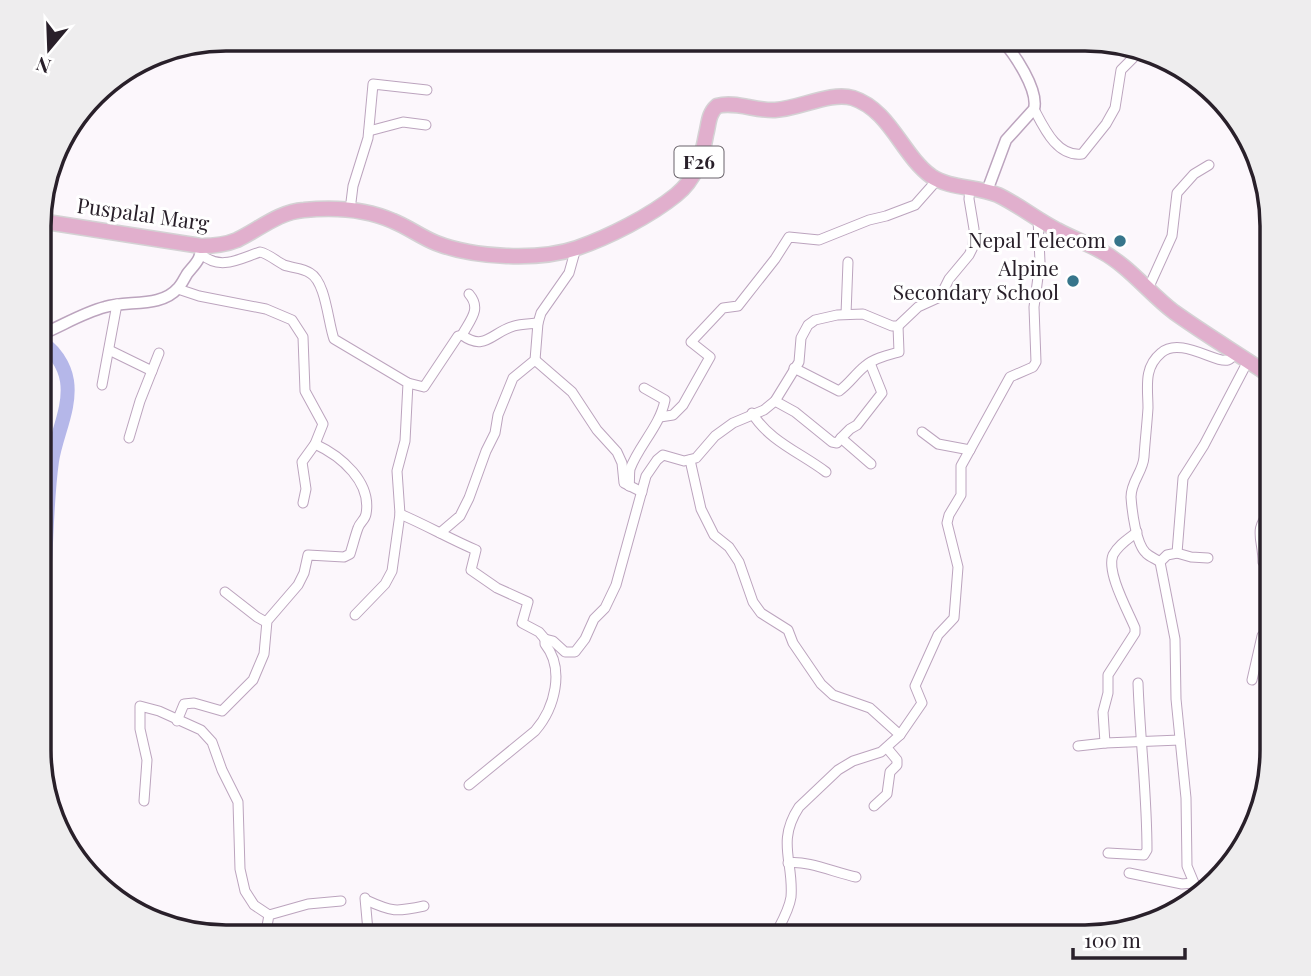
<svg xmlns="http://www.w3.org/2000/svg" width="1311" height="976" font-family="'Playfair Display',serif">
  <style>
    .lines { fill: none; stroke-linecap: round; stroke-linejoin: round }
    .river { stroke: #b5b7e9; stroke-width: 14 }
    .minor-casing { stroke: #bca4be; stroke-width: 11 }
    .tertiary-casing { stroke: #bca4be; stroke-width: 13 }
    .primary-casing { stroke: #d4d2d4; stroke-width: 17 }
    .minor { stroke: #fff; stroke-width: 9 }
    .tertiary { stroke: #fff; stroke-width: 10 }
    .primary { stroke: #e1afcd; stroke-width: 14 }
    .poi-dot { fill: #37758b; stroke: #fff; stroke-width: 2.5 }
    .labels { text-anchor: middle; stroke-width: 6; stroke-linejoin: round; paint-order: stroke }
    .shield { fill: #fff; stroke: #69636a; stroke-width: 2 }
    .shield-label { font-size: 19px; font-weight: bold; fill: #29202a }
    .street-label { font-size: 21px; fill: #29202a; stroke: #fff }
    .poi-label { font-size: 21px; fill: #29202a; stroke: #fff; text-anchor: end }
    .rim { fill: none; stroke: #29202a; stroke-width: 3.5 }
  </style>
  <rect width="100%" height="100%" fill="#fcf7fc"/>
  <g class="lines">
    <path class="river" d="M39 601 43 592C47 548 46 504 52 461 56 435 71 408 67 381 65 367 53 346 40 343"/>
    <g class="minor-casing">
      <g id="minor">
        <path d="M1034 109C1044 128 1057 157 1082 154L1106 124 1115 108 1121 70 1142 49"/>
        <path d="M369 131 403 122 426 125"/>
        <path d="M350 210 353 186 368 138 373 84 427 90"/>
        <path d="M201 254C220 271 239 259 260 252 269 254 276 261 284 265 292 268 303 268 310 273 326 282 328 323 334 339L408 383 405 441 397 471 400 514 392 571 385 584 355 615"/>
        <path d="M178 289 199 296 266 309 292 320 303 337 305 391 323 424 315 444 302 462 306 489 303 503"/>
        <path d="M1148 289 1172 236 1177 193 1194 174 1209 165"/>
        <path d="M469 294C482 309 470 320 462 335 485 352 492 332 514 326 521 324 531 324 538 323"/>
        <path d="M846 314 848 262"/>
        <path d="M109 350 152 371"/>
        <path d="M535 360 572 392 597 430 617 452 622 463 624 483 642 492"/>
        <path d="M794 368 839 391C850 383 855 374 865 366 874 358 888 355 899 352L898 326"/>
        <path d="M408 383 424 387 458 336 462 335"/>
        <path d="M102 385 117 304"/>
        <path d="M775 401 795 412 832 442 837 443 841 438 871 464"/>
        <path d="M752 413C769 441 801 453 826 472"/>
        <path d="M660 417 673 415 683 405 710 357 691 342 723 308 738 306 775 259 789 237 819 240 869 220 886 216 915 205 938 179"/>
        <path d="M922 432 938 444 970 450"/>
        <path d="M129 438 140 401 159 353"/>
        <path d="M841 438 850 429 857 425 882 393 870 363"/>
        <path d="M690 460 701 509 714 535 729 547 739 562 753 602 761 613 788 630 793 643 821 684 833 695 870 708 900 735 881 752 853 761 838 770 799 807C776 842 794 862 791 897 789 911 780 925 774 937"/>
        <path d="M629 486C630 481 629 475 630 469 639 445 660 426 665 400L644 388"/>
        <path d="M400 514C426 525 450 539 476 550L471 570 497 588 528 602 522 623 539 632 545 639"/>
        <path d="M1137 532C1128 539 1118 545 1113 555 1106 572 1128 611 1135 628V633L1108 675V693L1103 712 1105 743 1180 740"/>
        <path d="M440 533 460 516 469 498 486 451 495 433 498 415 513 378 535 360 538 323 541 313 569 273 576 248"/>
        <path d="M1177 553 1191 557 1208 558"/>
        <path d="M1160 562C1156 559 1150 557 1146 553 1136 544 1132 511 1131 497 1131 481 1143 472 1144 457 1145 441 1147 424 1148 408 1148 388 1143 368 1161 353 1180 336 1216 364 1228 360 1231 359 1234 354 1235 352"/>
        <path d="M1272 566 1263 562C1263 538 1252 530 1272 510"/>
        <path d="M225 592 257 617 266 622"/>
        <path d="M1252 680 1262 636 1272 635"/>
        <path d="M177 721 184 704 194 703 222 711 253 680 264 654 267 621 298 585 304 573 308 555 344 557 350 554C353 545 355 536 358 528 360 522 365 520 366 514 372 482 341 456 315 444"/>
        <path d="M900 735 922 703 915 686 938 635 954 618 958 567 947 523 949 515 961 495V466L1010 377 1033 367 1036 362 1034 307 1040 262 1038 219"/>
        <path d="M1078 746 1105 743"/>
        <path d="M469 785 535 731C555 708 565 669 545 644V639L553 641 565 652H575L585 639 594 619 605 608 616 585 646 476 657 460 663 455 684 461 696 458 715 436 733 423 764 410 775 401 799 362 801 338 808 325 815 320 837 315 863 314 892 326H898L918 307 940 297 949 279 969 255 973 247 974 229 969 199 970 187"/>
        <path d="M144 801 147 760 140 729V706L159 711 201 730 212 742 222 770 238 802 240 869 245 891 254 905 269 915"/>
        <path d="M874 806 887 794 890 772 897 765V760L887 748"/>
        <path d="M1108 853 1144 855 1147 850C1147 794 1140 739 1138 683"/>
        <path d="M788 863C807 860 836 873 856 877"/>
        <path d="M1129 873 1182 884 1193 883"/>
        <path d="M1199 895 1187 866 1186 798 1176 699 1175 639 1160 562 1167 555 1177 553 1183 478 1204 445 1248 361"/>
        <path d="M365 898 368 931 373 937"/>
        <path d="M366 900C392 912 396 912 424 906"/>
        <path d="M265 937 269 915 308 904 341 901"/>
      </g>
    </g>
    <g class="tertiary-casing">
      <g id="tertiary">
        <path d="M987 191 1006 140 1034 109C1039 90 1014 53 1001 39"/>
        <path d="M40 335C62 326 82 313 105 307 128 300 161 308 178 288 182 284 184 279 187 274 194 265 202 259 201 246"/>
      </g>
    </g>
    <g class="primary-casing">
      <path id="primary" d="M40 221 201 246C213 246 225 245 237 240 260 229 278 212 304 210 334 207 366 209 393 221 408 227 421 237 436 243 474 258 539 261 577 248 609 237 650 216 676 195 695 180 702 158 706 135 709 124 708 114 717 106 735 101 756 111 775 110 799 109 831 91 853 98 890 110 902 155 931 176 950 189 977 186 998 195 1019 205 1037 220 1057 230 1071 238 1087 243 1101 251 1129 266 1149 293 1174 312 1206 335 1240 355 1272 377"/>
    </g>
    <use href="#minor" class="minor"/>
    <use href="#tertiary" class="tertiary"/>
    <use href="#primary" class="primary"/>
  </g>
  <g class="poi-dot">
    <circle cx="1120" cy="241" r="7"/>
    <circle cx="1073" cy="281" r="7"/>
  </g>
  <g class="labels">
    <rect class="shield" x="674.5" y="146.5" width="49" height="31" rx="5"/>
    <g class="shield-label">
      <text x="699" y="169">F26</text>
    </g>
    <g class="street-label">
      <text transform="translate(143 215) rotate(8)" y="7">Puspalal Marg</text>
    </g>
    <g class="poi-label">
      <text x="1106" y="248">Nepal Telecom</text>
      <text x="1059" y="276">Alpine<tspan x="1059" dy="24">Secondary School</tspan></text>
    </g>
  </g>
  <path d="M0 0H1311V976H0ZM226 51H1085A175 175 0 0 1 1260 226V750A175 175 0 0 1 1085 925H226A175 175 0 0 1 51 750V226A175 175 0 0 1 226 51Z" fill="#eeedee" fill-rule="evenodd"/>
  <path class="rim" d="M226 51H1085A175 175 0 0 1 1260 226V750A175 175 0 0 1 1085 925H226A175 175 0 0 1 51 750V226A175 175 0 0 1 226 51Z"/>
  <g transform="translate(49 49) rotate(199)" stroke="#ffffff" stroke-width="5" paint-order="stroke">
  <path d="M0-5L12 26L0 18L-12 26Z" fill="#29202a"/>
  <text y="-10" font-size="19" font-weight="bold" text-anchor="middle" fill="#29202a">N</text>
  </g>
  <path d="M1073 948v10h112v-10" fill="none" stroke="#29202a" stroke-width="3.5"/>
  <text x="1084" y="948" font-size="21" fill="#29202a" stroke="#ffffff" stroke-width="5" paint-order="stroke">100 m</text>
</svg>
